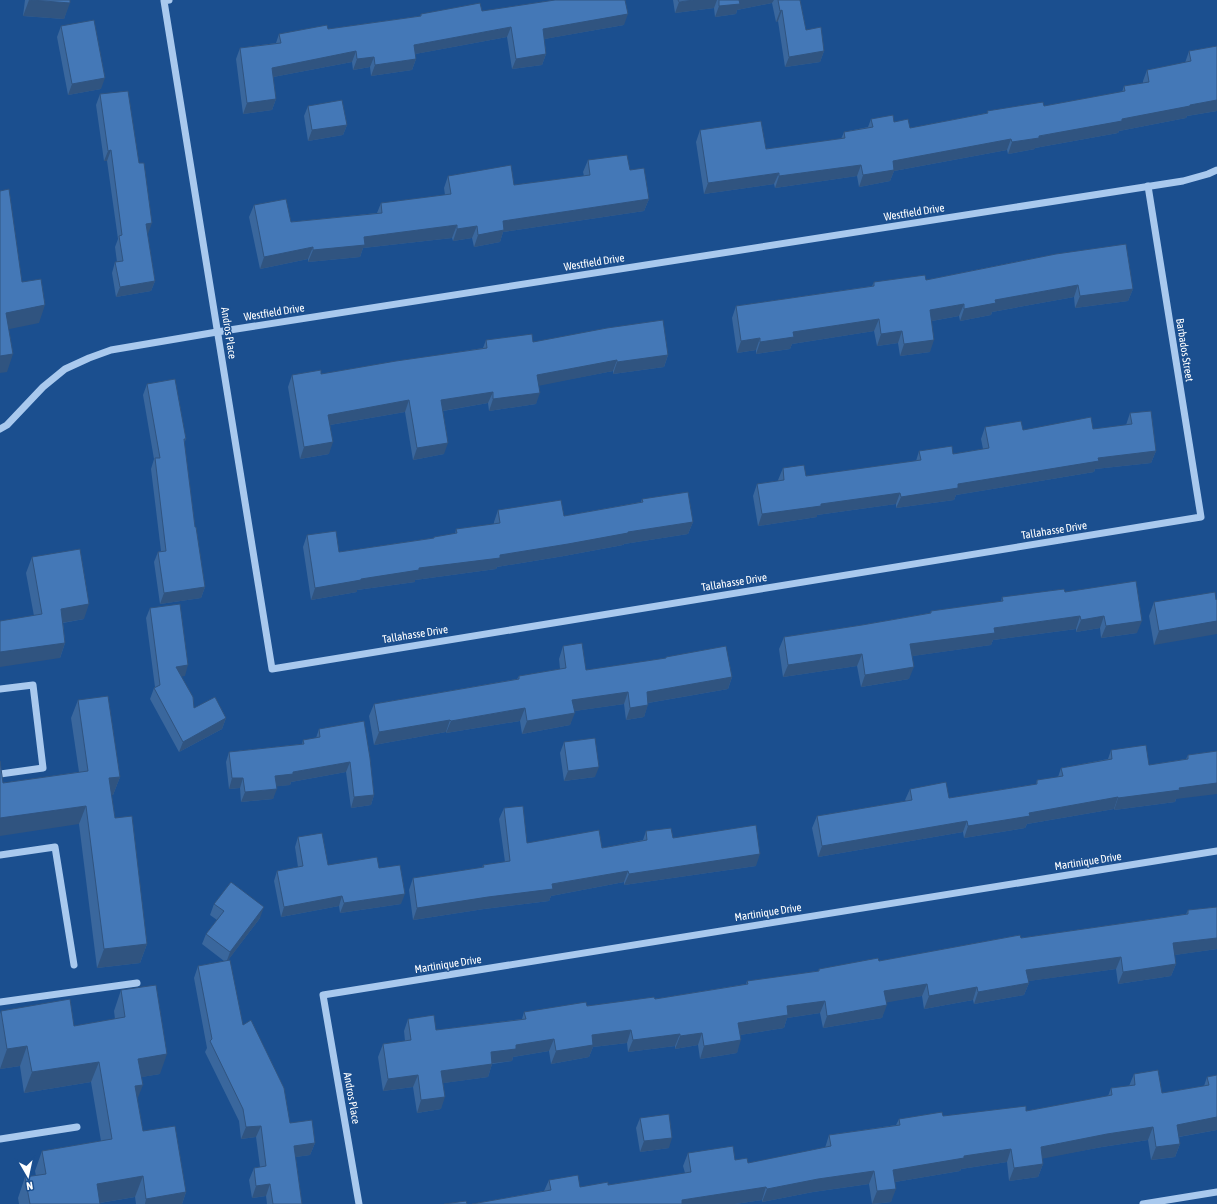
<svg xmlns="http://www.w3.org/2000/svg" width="1217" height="1204" font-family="'Asap Condensed',sans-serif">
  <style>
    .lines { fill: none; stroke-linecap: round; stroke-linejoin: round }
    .minor { stroke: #a9c9ee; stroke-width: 7 }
    .wall { fill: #3a679d }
    .shaded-wall { fill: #305480 }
    .building { fill: #4478b7; stroke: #305480 }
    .labels { text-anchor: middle; stroke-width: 3; stroke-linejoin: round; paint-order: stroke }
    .street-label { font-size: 11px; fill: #fff; stroke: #1b4f8f }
  </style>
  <rect width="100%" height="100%" fill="#1b4f8f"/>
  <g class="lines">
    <g class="minor">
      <path d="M169 0 164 1 272 669 1201 517 1148 186"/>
      <path d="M0 429 7 425 43 387 65 369 89 358 111 350 217 332 1183 181 1208 174 1217 170"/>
      <path d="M0 689 33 685 43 768 0 774"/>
      <path d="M0 855 55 847 74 965"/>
      <path d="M0 1002 137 983"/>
      <path d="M0 1139 77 1127"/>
      <path d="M359 1204 323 995 1217 851"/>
      <path d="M1143 1204 1217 1192"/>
    </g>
  </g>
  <g class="wall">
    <path d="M25 0H70L64 19 23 16Z"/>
    <path d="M673 0H800L806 30 824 51 820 62 785 67 778 21 776 22 772 3 737 10 736 14 715 17 714 8 675 13Z"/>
    <path d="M482 11 624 25 544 39 546 54 542 65 512 69 507 37 415 54 416 59 412 70 371 76 370 67 353 70 352 62 273 77 276 99 272 110 243 114 236 59 240 48 276 43 279 34 328 29 420 16 421 14Z"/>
    <path d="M61 26 101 89 68 95 57 37Z"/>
    <path d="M1217 46V111L1187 116 1186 118 1119 131 1118 133 1035 148V149L1008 154 1007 150 894 171 890 181 859 187 857 176 775 188 774 184 704 194 696 142 700 130 766 149 841 139 844 132 868 127 871 119 894 122 910 128 987 113V111L1044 106 1122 92 1124 86 1143 83V81L1147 70 1185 63 1189 51Z"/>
    <path d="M100 94 148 234H147L155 281 151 291 116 297 112 273 115 262H117L115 247 118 239 107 161H104L96 105Z"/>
    <path d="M308 106 347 125 343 135 308 141 304 116Z"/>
    <path d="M588 160 630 170 649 199 644 211 503 232 500 242 474 247 472 238 453 241 452 238 363 248 360 257 308 262V259L260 269 249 217 254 205 291 222 377 213 381 203 445 195 444 188 448 176 514 185 584 176 583 172Z"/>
    <path d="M1056 254 1133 289 1128 301 1075 308 1074 297 992 312 991 315 960 321 959 316 932 321 930 352 900 356 898 343 877 346 874 331 792 344 790 349 756 354V350L737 353 732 318 736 306 872 286 874 282 926 280Z"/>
    <path d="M486 340 533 342 668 355 664 367 613 374V371L539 385 536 404 489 411 488 403 443 411 444 454 413 460 405 412 330 425 329 454 300 459 288 387 292 375 321 374 483 348Z"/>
    <path d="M147 384 186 439 184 443 195 527 205 587 201 598 160 604 154 562 158 552 161 551 151 469 154 459 143 395Z"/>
    <path d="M1130 413 1156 451 1151 463 1095 469 1094 472 956 495 954 500 896 508V504L817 515V517L758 526 753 496 757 484 779 481 778 480 783 468 806 476 916 461 919 451 953 454 983 449 981 439 985 427 1023 430 1093 429 1126 425Z"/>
    <path d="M642 499 693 522 688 534 624 544 623 545 564 556 497 567 496 569 415 580V582L357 590V592L311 600 303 547 307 535 339 552 433 538 434 537 455 534 456 529 494 524V522L498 510 564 516 641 502Z"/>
    <path d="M32 557 84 619 63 623 65 643 60 658 34 616 26 573Z"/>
    <path d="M1065 592 1137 633 1101 638 1100 628 1076 632V629L993 640 991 645 912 656 909 679 861 687 857 666 783 677 779 649 784 637 862 625 930 613 931 611 1001 602 1002 597Z"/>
    <path d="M1216 600 1154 645 1149 616 1154 602Z"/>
    <path d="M150 608 185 676H181L194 708 226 718 222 729 179 752 150 699 154 688 155 687 146 618Z"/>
    <path d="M563 646 586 670 665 659 666 657 732 677 728 689 648 703 644 717 626 720 624 704 574 711 570 725 522 734 520 721 446 733V732L374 745 369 716 374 704 517 679 519 676 560 669 559 659Z"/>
    <path d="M78 700 120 777 113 795H111L115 818 147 944 140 963 97 968 79 824 3 783 79 772 71 718Z"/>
    <path d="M364 721 374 795 371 805 351 808 346 772 291 782 290 785 276 786 273 799 241 802 240 788 229 789 226 762 229 752 302 744 303 740 316 738 319 729Z"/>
    <path d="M564 742 595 777 564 781 560 753Z"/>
    <path d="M1111 750 1149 765 1186 759 1188 755 1217 751 1176 799 1175 802 1114 810V809L1027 824 1025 828 964 838 963 832 818 857 812 828 817 816 906 801 905 800 910 789 949 798 1036 784 1037 780 1058 777 1061 768 1108 759Z"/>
    <path d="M504 808 527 843 602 848 643 840 646 831 673 838 756 866 624 885V882L551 896 549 901 484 909 413 920 409 890 413 878 482 868 483 865 505 862 499 819Z"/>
    <path d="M298 837 328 865 379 868 401 904 340 913 339 906 281 917 274 881 277 871 298 867 295 847Z"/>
    <path d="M214 904 260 918 228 960 243 1025 290 1123 315 1143 310 1155 295 1157 302 1204H267L266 1196 252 1198 249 1180 254 1168 260 1167 256 1137 241 1139 239 1121 205 1052 207 1048 194 978 198 966 224 961 202 944 206 934 217 920 210 915Z"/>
    <path d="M1217 907V949L1174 955 1176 964 1171 976 1118 984 1116 969 1028 981 1029 983 1024 995 974 1004 973 1000 924 1009 922 996 886 1002 882 1018 823 1028 820 1013 787 1018 784 1028 740 1035 737 1053 700 1059 698 1045 675 1049V1046L628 1052 627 1043 593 1047 589 1057 551 1064 549 1051 513 1057 512 1061 492 1064 488 1077 443 1083 441 1109 417 1113 413 1087 383 1091 378 1057 383 1044 405 1041 404 1031 408 1019 436 1030 522 1019 524 1012 655 999 746 984 747 981 818 971 819 969 879 961 1021 938 1186 914 1188 910Z"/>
    <path d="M121 990 160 1074 141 1077 137 1100 143 1131 186 1192 182 1204H136L135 1197 100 1203V1204H19L18 1198 25 1177 36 1176 35 1171 42 1151 101 1141 91 1082 24 1093 20 1066 0 1069V1014L1 1011 74 1026 115 1019 114 1011Z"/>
    <path d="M1134 1074 1162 1093 1204 1086 1207 1077 1217 1075V1130L1179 1137 1180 1144 1175 1157 1151 1160 1148 1140 1102 1147 1042 1158 1043 1164 1038 1177 1009 1181 1007 1162 961 1169 960 1171 895 1182 891 1202 874 1204H872L869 1184 813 1192 762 1202V1200L735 1204H472L544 1191 549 1180 580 1187 608 1185 685 1173 683 1166 688 1153 735 1160 748 1163 825 1148 829 1135 896 1125 899 1119 1026 1111 1108 1096 1111 1088 1129 1086Z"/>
    <path d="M640 1118 669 1148 640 1152 636 1128Z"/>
  </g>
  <g class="shaded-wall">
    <path d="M29 0 70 3 64 19 23 16Z"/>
    <path d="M694 0H717L714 8 675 13 679 2Z"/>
    <path d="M739 0H774L772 3 737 10 736 14 715 17 719 6Z"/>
    <path d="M782 10 778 21 776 22 780 11Z"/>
    <path d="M628 14 624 25 539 40 543 29Z"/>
    <path d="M511 27 507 37 410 55 414 45Z"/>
    <path d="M356 51 352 62 268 78 272 68Z"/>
    <path d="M824 51 820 62 785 67 789 57Z"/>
    <path d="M546 54 542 65 512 69 516 59Z"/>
    <path d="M374 57 370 67 353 70 357 59Z"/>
    <path d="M416 59 412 70 371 76 375 65Z"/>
    <path d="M105 78 101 89 68 95 72 84Z"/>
    <path d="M276 99 272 110 243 114 247 103Z"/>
    <path d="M1217 100V111L1187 116 1186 118 1119 131 1118 133 1035 148V149L1008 154 1012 142 1190 105Z"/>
    <path d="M347 125 343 135 308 141 312 130Z"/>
    <path d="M1011 139 1007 150 894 171 890 181 859 187 863 175 893 161Z"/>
    <path d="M111 150 107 161H104L108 151Z"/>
    <path d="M861 165 857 176 775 188 779 176Z"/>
    <path d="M779 173 774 184 704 194 708 183Z"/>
    <path d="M649 199 644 211 503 232 500 242 474 247 478 235 503 221Z"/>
    <path d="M152 223 148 234 142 235 146 224Z"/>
    <path d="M457 225 452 238 363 248 360 257 308 262 313 250 364 237Z"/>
    <path d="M477 226 472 238 453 241 457 229Z"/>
    <path d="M313 247 308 259 260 269 264 257Z"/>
    <path d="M155 281 151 291 116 297 120 287Z"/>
    <path d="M1078 285 1074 297 992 312 991 315 960 321 964 309 995 300Z"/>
    <path d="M1133 289 1128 301 1075 308 1080 296Z"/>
    <path d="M964 304 959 316 926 322 930 310Z"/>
    <path d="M45 305 39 323 0 331 6 313Z"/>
    <path d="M879 319 874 331 792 344 790 349 756 354 760 342 793 332Z"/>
    <path d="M902 331 898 343 877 346 881 334Z"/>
    <path d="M760 338 756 350 737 353 741 341Z"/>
    <path d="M934 340 930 352 900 356 904 344Z"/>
    <path d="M13 354 7 372 0 373V356Z"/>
    <path d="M668 355 664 367 613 374 617 362Z"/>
    <path d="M617 360 613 371 533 387 537 375Z"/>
    <path d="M493 392 488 403 436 412 441 400Z"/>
    <path d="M540 393 536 404 489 411 493 399Z"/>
    <path d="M409 400 405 412 324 426 328 415Z"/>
    <path d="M333 442 329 454 300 459 304 447Z"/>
    <path d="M448 443 444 454 413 460 417 448Z"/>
    <path d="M1156 451 1151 463 1095 469 1094 472 956 495 954 500 896 508 901 497 958 484 1098 458Z"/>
    <path d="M900 493 896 504 817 515V517L758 526 762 514 821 504Z"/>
    <path d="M693 522 688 534 624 544 623 545 564 556 497 567 496 569 415 580V582L357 590V592L311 600 315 588 419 568 500 555 628 532Z"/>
    <path d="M205 587 201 598 160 604 164 593Z"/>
    <path d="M89 604 84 619 55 624 61 609Z"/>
    <path d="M1080 616 1076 629 993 640 991 645 906 657 910 644 994 628Z"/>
    <path d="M1104 616 1100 628 1076 632 1081 620Z"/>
    <path d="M1142 621 1137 633 1101 638 1106 626Z"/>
    <path d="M1217 621V634L1154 645 1159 631Z"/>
    <path d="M65 643 60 658 0 667V652Z"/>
    <path d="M862 654 857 666 783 677 788 665Z"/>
    <path d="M188 665 185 676 172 678 176 667Z"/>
    <path d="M914 667 909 679 861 687 865 675Z"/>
    <path d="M732 677 728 689 642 704 647 692Z"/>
    <path d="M628 692 624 704 568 712 572 700Z"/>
    <path d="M648 705 644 717 626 720 630 708Z"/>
    <path d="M525 708 520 721 446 733 451 721Z"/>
    <path d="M575 713 570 725 522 734 527 721Z"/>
    <path d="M226 718 222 729 179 752 183 742Z"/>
    <path d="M450 720 446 732 374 745 379 732Z"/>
    <path d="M350 762 346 772 291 782 290 785 272 787 275 776 293 772Z"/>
    <path d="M599 767 595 777 564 781 568 771Z"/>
    <path d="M120 777 113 795 102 797 109 778Z"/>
    <path d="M232 778H243L240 788 229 789Z"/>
    <path d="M1217 783V794L1176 799 1175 802 1114 810 1118 798 1179 788Z"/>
    <path d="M277 789 273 799 241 802 245 792Z"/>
    <path d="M374 795 371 805 351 808 354 797Z"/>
    <path d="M1118 797 1114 809 1027 824 1025 828 964 838 968 826 1029 813Z"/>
    <path d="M86 806 79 824 0 836V818Z"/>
    <path d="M967 821 963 832 818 857 822 846Z"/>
    <path d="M760 854 756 866 624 885 629 874Z"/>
    <path d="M628 871 624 882 551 896 549 901 484 909 413 920 417 908Z"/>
    <path d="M405 894 401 904 340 913 344 903Z"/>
    <path d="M342 896 339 906 281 917 284 907Z"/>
    <path d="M264 907 260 918 226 963 230 952Z"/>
    <path d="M1217 938V949L1168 956 1173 943Z"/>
    <path d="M147 944 140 963 97 968 104 949Z"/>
    <path d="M1121 957 1116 969 1022 982 1026 970Z"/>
    <path d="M1176 964 1171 976 1118 984 1123 972Z"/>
    <path d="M1029 983 1024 995 974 1004 978 992Z"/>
    <path d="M927 984 922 996 879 1004 884 991Z"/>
    <path d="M977 987 973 1000 924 1009 929 996Z"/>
    <path d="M825 1001 820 1013 787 1018 784 1028 734 1036 738 1023 787 1006Z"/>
    <path d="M887 1005 882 1018 823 1028 827 1016Z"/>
    <path d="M631 1030 627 1043 593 1047 589 1057 551 1064 556 1051 592 1035Z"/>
    <path d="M702 1033 698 1045 675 1049 680 1036Z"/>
    <path d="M680 1034 675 1046 628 1052 633 1040Z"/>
    <path d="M554 1039 549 1051 513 1057 512 1061 486 1064 491 1052 516 1045Z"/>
    <path d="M741 1040 737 1053 700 1059 704 1046Z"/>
    <path d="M27 1046 20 1066 0 1069 7 1049Z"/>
    <path d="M167 1054 160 1074 131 1079 138 1059Z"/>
    <path d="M99 1062 91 1082 24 1093 32 1072Z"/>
    <path d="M492 1064 488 1077 437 1084 441 1071Z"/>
    <path d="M418 1075 413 1087 383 1091 388 1079Z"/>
    <path d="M143 1085 135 1105V1086Z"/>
    <path d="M445 1097 441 1109 417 1113 421 1100Z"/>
    <path d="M1217 1117V1130L1172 1138 1177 1125Z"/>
    <path d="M261 1126 256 1137 241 1139 246 1127Z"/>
    <path d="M1153 1127 1148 1140 1102 1147 1036 1160 1041 1147 1107 1134Z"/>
    <path d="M672 1138 669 1148 640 1152 644 1141Z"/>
    <path d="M315 1143 310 1155 289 1158 294 1146Z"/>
    <path d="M1180 1144 1175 1157 1151 1160 1156 1147Z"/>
    <path d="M1011 1149 1007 1162 961 1169 960 1171 889 1183 893 1170 964 1156Z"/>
    <path d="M1043 1164 1038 1177 1009 1181 1014 1168Z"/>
    <path d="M874 1171 869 1184 813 1192 762 1202 767 1189 818 1179Z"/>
    <path d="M143 1176 135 1197 93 1204 97 1184Z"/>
    <path d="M270 1184 266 1196 252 1198 256 1186Z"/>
    <path d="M766 1187 762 1200 735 1204H681L682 1200Z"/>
    <path d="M896 1189 891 1202 872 1204 877 1191Z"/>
    <path d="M186 1192 182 1204H145L146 1199Z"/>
  </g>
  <g class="building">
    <path d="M31 0H70V3Z"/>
    <path d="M555 0H625L628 14 543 29 546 54 516 59 511 27 414 45 416 59 375 65 374 57 357 59 356 51 272 68 276 99 247 103 240 48 281 43 279 34 327 25 328 29 421 16V14L480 3 482 11Z"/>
    <path d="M678 0H694L679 2Z"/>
    <path d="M719 0H739L740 4 719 6Z"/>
    <path d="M778 0H800L806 30 821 27 824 51 789 57 782 10 780 11Z"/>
    <path d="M94 20 105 78 72 84 61 26Z"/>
    <path d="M1217 46V100L1190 105V106L1122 119V121L1039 136V138L1012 142 1011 139 893 161 894 170 863 175 861 165 779 176V173L708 183 700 130 761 121 766 149 845 138 844 132 873 127 871 119 893 115 894 122 908 119 910 128 988 113 987 111 1043 102 1044 106 1125 91 1124 86 1149 82 1147 70 1191 61 1189 51Z"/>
    <path d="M128 91 139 163H144L152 223 146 224 155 281 120 287 115 262 123 261 119 236 122 235 111 150 108 151 100 94Z"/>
    <path d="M342 100 347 125 312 130 308 106Z"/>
    <path d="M627 155 630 170 644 168 649 199 503 221 504 230 478 235 477 226 457 229V225L364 237 365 245 313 250V247L264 257 254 205 286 199 291 222 382 213 381 203 451 194 448 176 511 165 514 185 590 175 588 160Z"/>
    <path d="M9 189 22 282 41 279 45 305 6 313 13 354 0 356V191Z"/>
    <path d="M1126 244 1133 289 1080 296 1078 285 995 300 996 303 964 309V304L930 310 934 340 904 344 902 331 881 334 879 319 793 332 794 337 760 342V338L741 341 736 306 874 286V282L925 275 926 280 1056 254Z"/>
    <path d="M663 320 668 355 617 362V360L537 375 540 393 493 399V392L441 400 448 443 417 448 409 400 328 415 333 442 304 447 292 375 321 370V374L396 361 487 348 486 340 532 334 533 342 607 328Z"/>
    <path d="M175 379 186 439H184L195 527H196L205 587 164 593 158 552 166 551 155 458H160L147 384Z"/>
    <path d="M1151 411 1156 451 1098 458 1099 461 958 484V488L901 497 900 493 821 504V506L762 514 757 484 784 480 783 468 804 465 806 476 921 460 919 451 952 446 953 454 989 448 985 427 1021 421 1023 430 1091 417 1093 429 1132 424 1130 413Z"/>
    <path d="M688 492 693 522 628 532V533L568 544 500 555V558L419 568V570L361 579V580L315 588 307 535 336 531 339 552 434 538V537L457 533 456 529 500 523 498 510 561 500 564 516 643 502 642 499Z"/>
    <path d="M80 549 89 604 61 609 65 643 0 652V621L42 614 32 557Z"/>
    <path d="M1136 581 1142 621 1106 626 1104 616 1081 620 1080 616 994 628 995 633 910 644 914 667 865 675 862 654 788 665 784 637 862 625 931 613V611L1003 601 1002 597 1064 589 1065 592Z"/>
    <path d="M1215 592 1216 600 1217 599V621L1159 631 1154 602Z"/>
    <path d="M180 604 188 665 176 667 193 697 194 708 215 697 226 718 183 742 154 688 160 685 150 608Z"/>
    <path d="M582 643 586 670 666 658V657L726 646 732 677 647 692 648 705 630 708 628 692 572 700 575 713 527 721 525 708 451 721 450 720 379 732 374 704 519 679V676L566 668 563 646Z"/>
    <path d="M108 696 120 777 109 778 115 818 132 816 147 944 104 949 86 806 0 818V761L3 783 88 771 78 700Z"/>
    <path d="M364 721 370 758 374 795 354 797 350 762 293 772V774L275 776 277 789 245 792 243 778H232L229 752 304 744 303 740 320 737 319 729Z"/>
    <path d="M595 738 599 767 568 771 564 742Z"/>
    <path d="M1146 745 1149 765 1188 759V755L1217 751V783L1179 788 1180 790 1118 798V797L1029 813 1030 816 968 826 967 821 822 846 817 816 912 800 910 789 946 782 949 798 1037 784V780L1063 776 1061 768 1112 759 1111 750Z"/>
    <path d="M523 806 527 843 599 830 602 848 647 840 646 831 671 828 673 838 756 825 760 854 629 874 628 871 552 884 553 889 488 897 417 908 413 878 484 867 483 865 510 861 504 808Z"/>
    <path d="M322 833 328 865 377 857 379 868 400 865 405 894 344 903 342 896 284 907 277 871 303 866 298 837Z"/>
    <path d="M231 882 264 907 230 952 206 934 224 911 214 904Z"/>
    <path d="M1217 907V938L1173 943 1176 964 1123 972 1121 957 1026 970 1029 983 978 992 977 987 929 996 927 984 884 991 887 1005 827 1016 825 1001 787 1006 788 1015 738 1023 741 1040 704 1046 702 1033 680 1036V1034L633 1040 631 1030 592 1035 593 1045 556 1051 554 1039 516 1045V1049L491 1052 492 1064 441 1071 445 1097 421 1100 418 1075 388 1079 383 1044 411 1040 408 1019 434 1015 436 1030 526 1019 524 1012 586 1002 587 1006 654 997 655 999 748 984 747 981 819 971V969L878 958 879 961 1020 935 1021 938 1188 914V910Z"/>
    <path d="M230 960 243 1025 251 1020 284 1088 290 1123 312 1120 315 1143 294 1146 302 1204H273L270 1184 256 1186 254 1168 266 1166 261 1126 246 1127 243 1109 210 1041 212 1039 198 966Z"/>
    <path d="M156 985 167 1054 138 1059 143 1085 135 1086 143 1131 175 1126 186 1192 146 1199 143 1176 97 1184 100 1204H30L25 1177 46 1174 42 1151 112 1139 99 1062 32 1072 27 1046 7 1049 1 1011 70 999 74 1026 125 1017 121 990Z"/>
    <path d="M1158 1070 1162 1093 1209 1085 1207 1077 1217 1075V1117L1177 1125 1180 1144 1156 1147 1153 1127 1107 1134 1041 1147 1043 1164 1014 1168 1011 1149 964 1156V1158L893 1170 896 1189 877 1191 874 1171 818 1179 767 1189 766 1187 682 1200V1204H472L551 1190 549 1180 578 1175 580 1187 608 1182V1185L691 1172 688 1153 733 1146 735 1160 747 1158 748 1163 831 1146 829 1135 900 1125 899 1119 942 1112 943 1116 1026 1106V1111L1112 1095 1111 1088 1135 1085 1134 1074Z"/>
    <path d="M669 1114 672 1138 644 1141 640 1118Z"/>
    <path d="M466 1201 467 1204H444Z"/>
  </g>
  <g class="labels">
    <g class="street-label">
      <text transform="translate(914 212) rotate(-9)" y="4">Westfield Drive</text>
      <text transform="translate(594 262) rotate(-9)" y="4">Westfield Drive</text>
      <text transform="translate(274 312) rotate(-9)" y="4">Westfield Drive</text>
      <text transform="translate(229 333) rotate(81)" y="4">Andros Place</text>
      <text transform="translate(1185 350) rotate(81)" y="4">Barbados Street</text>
      <text transform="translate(1054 530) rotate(-9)" y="4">Tallahasse Drive</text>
      <text transform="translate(734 582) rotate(-9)" y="4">Tallahasse Drive</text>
      <text transform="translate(415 634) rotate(-9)" y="4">Tallahasse Drive</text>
      <text transform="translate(1088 861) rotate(-9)" y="4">Martinique Drive</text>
      <text transform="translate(768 912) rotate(-9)" y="4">Martinique Drive</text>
      <text transform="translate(448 964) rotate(-9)" y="4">Martinique Drive</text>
      <text transform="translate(352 1098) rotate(80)" y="4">Andros Place</text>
    </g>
  </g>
  <g transform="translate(28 1176) rotate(171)" stroke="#1b4f8f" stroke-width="3" paint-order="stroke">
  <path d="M0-3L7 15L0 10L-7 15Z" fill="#ffffff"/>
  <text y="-6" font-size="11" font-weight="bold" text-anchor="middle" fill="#ffffff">N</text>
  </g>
</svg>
